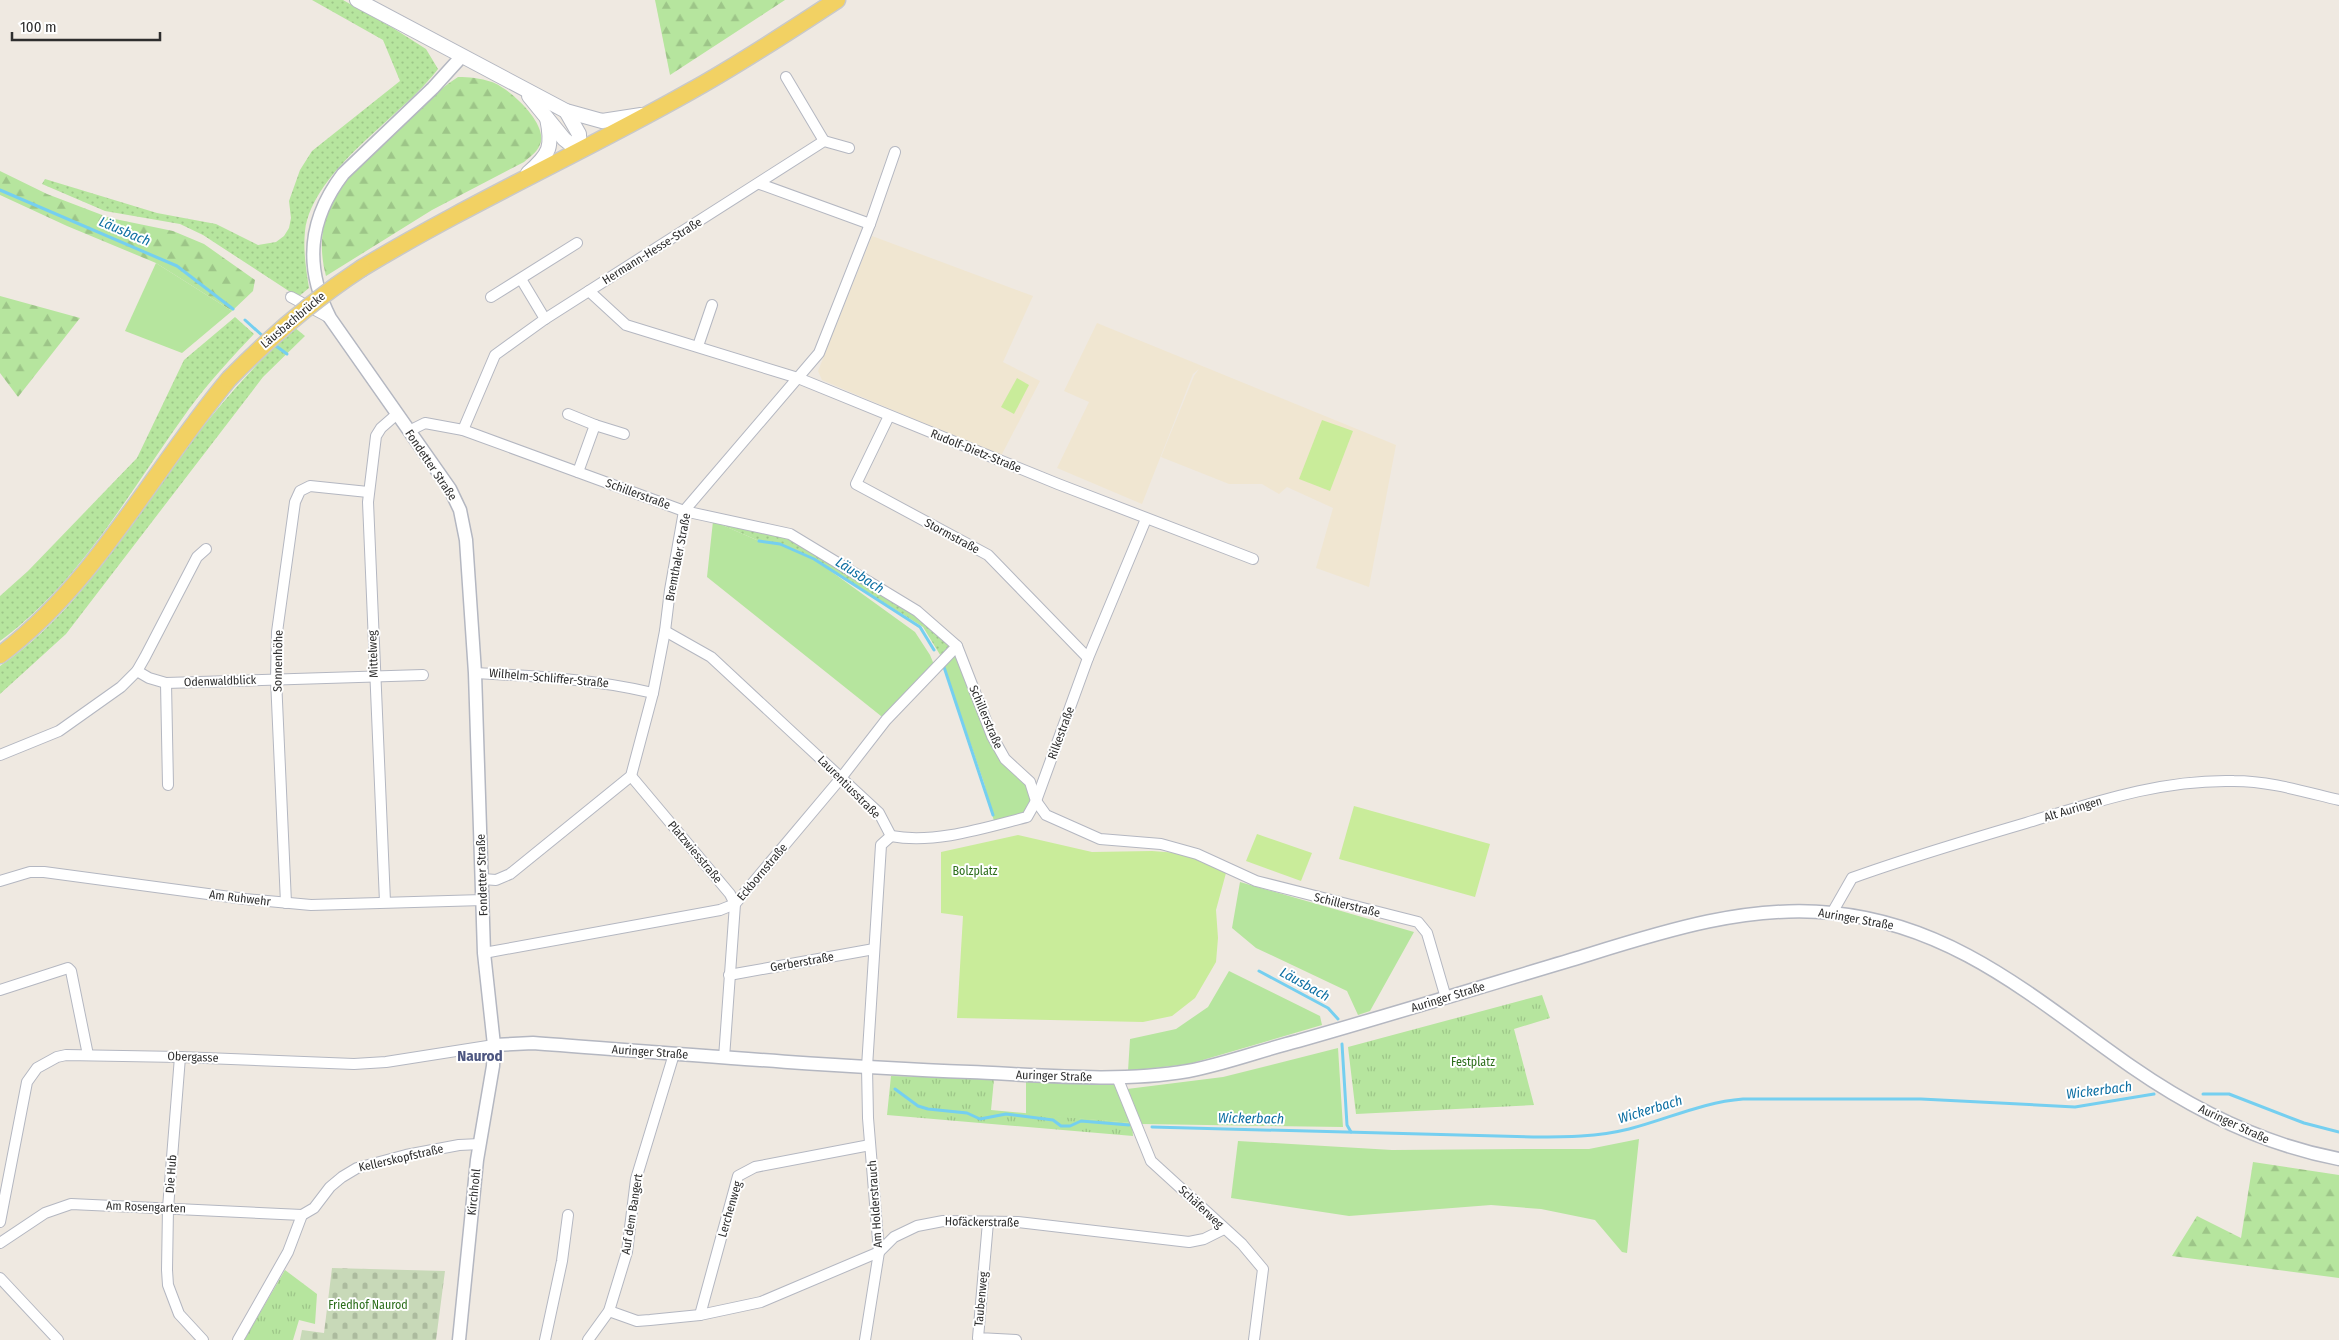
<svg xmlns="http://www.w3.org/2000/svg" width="2339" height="1340" font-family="'Fira Sans Condensed',sans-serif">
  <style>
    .education { fill: #f0e6d1 }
    .grass { fill: url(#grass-dots) }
    .forest { fill: url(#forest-firs) }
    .cemetery { fill: url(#cemetery-stones) }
    .park { fill: url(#park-tufts) }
    .garden { fill: #b6e59e }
    .pitch { fill: #c9ec9a }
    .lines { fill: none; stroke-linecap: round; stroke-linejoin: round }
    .stream { stroke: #75cff0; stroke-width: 3 }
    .minor-casing { stroke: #b4b7c1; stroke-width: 12 }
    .tertiary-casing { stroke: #b4b7c1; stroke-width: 15 }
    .secondary-casing { stroke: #b4b7c1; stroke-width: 16 }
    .primary-casing { stroke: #c9c9c9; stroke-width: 19 }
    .minor { stroke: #fff; stroke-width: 10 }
    .tertiary { stroke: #fff; stroke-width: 12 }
    .secondary { stroke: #fff; stroke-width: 14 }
    .primary { stroke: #f2d163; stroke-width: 16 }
    .primary-bridge-casing { stroke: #c9c9c9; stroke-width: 19; stroke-linecap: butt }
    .primary-bridge { stroke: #f2d163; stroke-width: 16 }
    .labels { text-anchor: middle; stroke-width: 4; stroke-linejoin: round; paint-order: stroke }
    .street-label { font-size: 12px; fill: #2e2e2e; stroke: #fff }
    .park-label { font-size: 12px; fill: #2c6e1b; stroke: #fff }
    .water-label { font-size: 14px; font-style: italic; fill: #0d6fa3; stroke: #fff }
    .quarter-label { font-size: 15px; font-weight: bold; fill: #4d5680; stroke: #fff }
  </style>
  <defs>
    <pattern id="grass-dots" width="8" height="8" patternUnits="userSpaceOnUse" patternTransform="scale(1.25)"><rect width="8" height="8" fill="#b6e59e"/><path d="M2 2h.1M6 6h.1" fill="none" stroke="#9dc588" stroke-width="1.8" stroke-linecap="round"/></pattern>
    <pattern id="forest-firs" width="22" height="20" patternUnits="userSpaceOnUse" patternTransform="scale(1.25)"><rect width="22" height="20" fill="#b6e59e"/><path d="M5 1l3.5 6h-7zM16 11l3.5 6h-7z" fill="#9dc588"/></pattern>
    <pattern id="cemetery-stones" width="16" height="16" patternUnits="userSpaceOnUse" patternTransform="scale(1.25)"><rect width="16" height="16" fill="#c8d9b8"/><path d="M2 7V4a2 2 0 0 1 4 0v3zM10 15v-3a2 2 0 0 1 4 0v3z" fill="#acbb9e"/></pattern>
    <pattern id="park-tufts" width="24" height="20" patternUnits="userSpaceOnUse" patternTransform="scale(1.25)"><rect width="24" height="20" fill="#b6e59e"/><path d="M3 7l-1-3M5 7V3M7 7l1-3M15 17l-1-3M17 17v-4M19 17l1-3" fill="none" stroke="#9dc588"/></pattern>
  </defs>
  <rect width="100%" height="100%" fill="#efe9e1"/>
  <g class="education">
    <path d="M872 236 1033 296 1003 362 1040 381 1001 456 822 380 818 371Z"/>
    <path d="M1097 323 1396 445 1369 587 1316 568 1333 508 1287 487 1279 494 1262 484H1229L1161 457 1194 376 1199 369 1193 374 1142 504 1057 468 1089 402 1064 391Z"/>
  </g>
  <g class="grass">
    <path d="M312 0H343L393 28 426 49 438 69C402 117 313 169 305 231 303 250 306 269 309 288L298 297 203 235 180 224 105 211 42 184 45 179 157 213 216 224 258 245 276 242 284 236 289 228 291 218 289 201 300 170 312 151 400 81 383 40Z"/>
    <path d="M235 317 254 334C231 358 209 382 189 409 131 489 81 582 0 641V596L28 571 137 458 184 360Z"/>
    <path d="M294 327 305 336 263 377 66 634 0 694V666C77 614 125 531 179 458 214 410 252 368 294 327Z"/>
    <path d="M713 521 790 534 917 611 957 646 942 658 923 627 814 559 780 544 759 541Z"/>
  </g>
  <g class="forest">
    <path d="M655 0H785L670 75Z"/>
    <path d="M458 77C469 77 480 78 492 82 509 88 545 121 541 141 539 151 531 156 524 162L432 210 326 276C308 208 352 172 397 130 416 111 435 92 458 77Z"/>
    <path d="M0 171 47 194 110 218 173 231 204 244 255 280 253 291 232 311 156 263 67 226 0 195Z"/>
    <path d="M0 296 80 318 18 397 0 373Z"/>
    <path d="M2253 1162 2339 1175V1278L2172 1256 2197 1216 2241 1238Z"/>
  </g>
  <path class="cemetery" d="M332 1268 445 1271 436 1340H300L302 1330 324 1333Z"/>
  <g class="park">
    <path d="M1542 995 1550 1018 1514 1029 1534 1105 1356 1114 1348 1047Z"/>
    <path d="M891 1076 994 1079 991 1110 1132 1123 1133 1136 887 1115Z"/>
    <path d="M285 1270 317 1294 315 1324 299 1320 293 1340H244Z"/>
  </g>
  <g class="garden">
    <path d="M156 263 232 311 182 353 125 331Z"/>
    <path d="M713 521 759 541 780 544 814 559 915 632 930 655 935 667 886 720 707 577Z"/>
    <path d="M957 646 992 736 1030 782 1036 801 1027 817 995 825 984 783 943 663Z"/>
    <path d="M1240 882 1414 932 1370 1011 1358 1015 1347 991 1256 948 1232 928Z"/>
    <path d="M1229 971 1320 1016 1322 1025 1189 1064 1128 1071 1130 1039 1176 1029 1208 1007Z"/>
    <path d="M1338 1048 1343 1127 1142 1124 1127 1089 1223 1077Z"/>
    <path d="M1026 1081 1091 1084 1116 1082 1132 1123 1026 1114Z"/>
    <path d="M1639 1139 1627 1253 1622 1252 1595 1220 1541 1209 1491 1205 1349 1216 1231 1198 1238 1141 1392 1150 1531 1149H1589Z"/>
  </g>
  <g class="pitch">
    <path d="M1017 378 1029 385 1014 414 1001 407Z"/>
    <path d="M1322 420 1353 431 1330 491 1299 479Z"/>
    <path d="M1354 806 1490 844 1475 897 1339 859Z"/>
    <path d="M1257 834 1312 853 1301 881 1246 861Z"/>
    <path d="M1018 835 1092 852 1152 851 1178 853 1202 861 1226 873 1216 910 1218 938 1216 962 1195 998 1172 1016 1143 1022 957 1018 963 916 941 913V852Z"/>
  </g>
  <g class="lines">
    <g class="stream">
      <path d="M0 190 177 266 233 309"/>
      <path d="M245 320 265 338"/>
      <path d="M272 343 287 354"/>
      <path d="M759 541 780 544 814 559 920 627 934 650"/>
      <path d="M943 664 993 815"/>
      <path d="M1259 971 1328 1008 1338 1019"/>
      <path d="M1342 1044 1347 1125 1351 1132"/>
      <path d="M895 1089 918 1106 928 1109 967 1113 980 1119 1006 1114 1053 1120 1061 1126H1070L1081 1121 1129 1125"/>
      <path d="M2203 1094H2229L2304 1123 2339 1132"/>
      <path d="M1152 1127 1533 1137C1565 1137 1597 1137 1629 1129 1668 1119 1703 1102 1743 1099H1921L2075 1107 2154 1094"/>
    </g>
    <g class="minor-casing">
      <g id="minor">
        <path d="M786 77 824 141"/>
        <path d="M760 184 870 224"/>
        <path d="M521 279 545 319"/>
        <path d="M589 291 626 325 798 378 1058 484 1253 559"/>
        <path d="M291 297 330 318"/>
        <path d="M491 297 577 243"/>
        <path d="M698 346 712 305"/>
        <path d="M568 414 595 425"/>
        <path d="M889 416 856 484 988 555 1088 658"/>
        <path d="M463 430 495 355 545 319 824 141 849 148"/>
        <path d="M409 431 425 423 463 430 684 511 790 534 917 611 957 646 992 736 1005 759 1030 782 1036 801 1046 815 1100 839 1161 844 1197 854 1256 881 1418 922 1427 933 1446 998"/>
        <path d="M578 472 595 425 624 434"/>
        <path d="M665 631 711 657 879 813 891 836"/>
        <path d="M137 671 149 678 166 683 423 675"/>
        <path d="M475 673C535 676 594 679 653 693"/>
        <path d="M166 683 168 785"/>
        <path d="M0 755 59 731 121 687 137 671 145 657 197 557 206 549"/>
        <path d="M631 776 730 894 735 904 724 1058"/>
        <path d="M891 836C935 844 984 828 1027 817L1036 801 1088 658 1146 519"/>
        <path d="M483 879 496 880 510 874 631 776 653 693 665 631 670 590 684 511 819 353 870 224 895 152"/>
        <path d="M0 881 30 872H44L245 899 311 905 483 900"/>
        <path d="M385 902 368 502 376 436 381 428 397 414"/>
        <path d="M286 903 276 679 277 632 295 502 300 491 310 486 368 492"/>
        <path d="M1832 913 1852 878C1910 857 1968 840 2026 823 2095 802 2162 779 2234 781 2270 781 2305 792 2339 800"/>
        <path d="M484 953 720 910 735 904 841 778 886 720 957 646"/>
        <path d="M729 975 874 949"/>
        <path d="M0 990 68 968 71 971 88 1055"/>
        <path d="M180 1057 168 1208 167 1270 168 1285 179 1314 203 1340"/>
        <path d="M1117 1077 1151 1161 1242 1244 1263 1269 1254 1340"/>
        <path d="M0 1222 27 1082 37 1068 57 1057 66 1055 180 1057 354 1064 386 1062 494 1045"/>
        <path d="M988 1222 978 1338 1016 1340"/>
        <path d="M0 1243 45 1213 71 1204 302 1215"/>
        <path d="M0 1278 58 1340"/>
        <path d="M609 1311 637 1321 650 1320 700 1315 761 1302 879 1252 894 1237 917 1226 943 1221 1018 1222 1189 1242 1204 1239 1224 1229"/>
        <path d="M700 1315 738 1176 755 1167 870 1145"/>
        <path d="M238 1340 288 1252 302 1215 314 1208 330 1187 342 1177 357 1168 406 1155 459 1145 480 1144"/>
        <path d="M545 1340 562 1261 568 1215"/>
        <path d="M588 1340 609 1311 627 1252 636 1179 674 1054"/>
        <path d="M865 1340 879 1252 868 1118 867 1067 881 845 891 836"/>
      </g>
    </g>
    <g class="tertiary-casing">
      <g id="tertiary">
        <path d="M494 1045 533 1043C679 1054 824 1066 970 1072 1040 1075 1119 1083 1188 1071 1225 1064 1262 1050 1298 1041 1393 1014 1487 985 1581 957 1661 932 1747 904 1832 913 1955 925 2036 1000 2132 1067 2194 1110 2265 1145 2339 1159"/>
        <path d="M459 1340 477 1160 493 1066 494 1045 484 953 475 673 466 540 460 510 450 489 330 318C304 267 308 220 343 174L433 88 462 56"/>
      </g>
    </g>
    <g class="secondary-casing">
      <g id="secondary">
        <path d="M357 0 566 111 602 121 641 115"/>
        <path d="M529 96 564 139 579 151"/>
        <path d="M566 111 579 134V151"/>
        <path d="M528 173C550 154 553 147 547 118"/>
      </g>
    </g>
    <g class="primary-casing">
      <g id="primary">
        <path d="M362 268C468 204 581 153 689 92 740 64 788 32 837 0"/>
        <path d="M0 655C97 582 152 471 229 379"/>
      </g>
    </g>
    <use href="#minor" class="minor"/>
    <use href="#tertiary" class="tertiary"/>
    <use href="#secondary" class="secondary"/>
    <use href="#primary" class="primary"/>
    <g class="primary-bridge-casing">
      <path id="primary-bridge" d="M229 379C270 337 313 300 362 268"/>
    </g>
    <use href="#primary-bridge" class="primary-bridge"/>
  </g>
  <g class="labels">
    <g class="street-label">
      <text transform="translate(652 251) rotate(-32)" y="4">Hermann-Hesse-Straße</text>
      <text transform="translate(293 320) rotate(-40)" y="4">Läusbachbrücke</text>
      <text transform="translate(976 451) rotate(22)" y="4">Rudolf-Dietz-Straße</text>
      <text transform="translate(431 465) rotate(56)" y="4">Fondetter Straße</text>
      <text transform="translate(638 494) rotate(20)" y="4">Schillerstraße</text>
      <text transform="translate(952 536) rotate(28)" y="4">Stormstraße</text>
      <text transform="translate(678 557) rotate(-79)" y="4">Bremthaler Straße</text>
      <text transform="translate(373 654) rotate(-92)" y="4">Mittelweg</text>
      <text transform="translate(278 661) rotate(-89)" y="4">Sonnenhöhe</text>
      <text transform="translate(549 678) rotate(5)" y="4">Wilhelm-Schliffer-Straße</text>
      <text transform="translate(220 681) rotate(-2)" y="4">Odenwaldblick</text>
      <text transform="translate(986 717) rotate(67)" y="4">Schillerstraße</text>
      <text transform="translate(1061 733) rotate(-70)" y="4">Rilkestraße</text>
      <text transform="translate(849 787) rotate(45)" y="4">Laurentiusstraße</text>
      <text transform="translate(2073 809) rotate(-17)" y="4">Alt Auringen</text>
      <text transform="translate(695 852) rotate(50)" y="4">Platzwiesstraße</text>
      <text transform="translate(762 872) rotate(-50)" y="4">Eckbornstraße</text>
      <text transform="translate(482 875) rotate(-92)" y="4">Fondetter Straße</text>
      <text transform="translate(240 898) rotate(7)" y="4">Am Ruhwehr</text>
      <text transform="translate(1347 905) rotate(14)" y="4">Schillerstraße</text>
      <text transform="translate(1856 919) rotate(10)" y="4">Auringer Straße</text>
      <text transform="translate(802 962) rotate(-10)" y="4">Gerberstraße</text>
      <text transform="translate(1448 997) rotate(-17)" y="4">Auringer Straße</text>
      <text transform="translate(650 1052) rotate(4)" y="4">Auringer Straße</text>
      <text transform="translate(193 1057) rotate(2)" y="4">Obergasse</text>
      <text transform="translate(1054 1076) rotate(2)" y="4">Auringer Straße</text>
      <text transform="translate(2234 1124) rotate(25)" y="4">Auringer Straße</text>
      <text transform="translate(401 1158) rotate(-13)" y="4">Kellerskopfstraße</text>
      <text transform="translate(171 1174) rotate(-86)" y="4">Die Hub</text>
      <text transform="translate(474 1192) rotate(-84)" y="4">Kirchhohl</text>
      <text transform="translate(875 1204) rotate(-94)" y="4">Am Holderstrauch</text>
      <text transform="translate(146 1207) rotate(2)" y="4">Am Rosengarten</text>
      <text transform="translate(1201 1207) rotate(43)" y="4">Schäferweg</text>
      <text transform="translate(730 1209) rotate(-74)" y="4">Lerchenweg</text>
      <text transform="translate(632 1214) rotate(-81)" y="4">Auf dem Bangert</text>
      <text transform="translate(982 1222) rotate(1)" y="4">Hofäckerstraße</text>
      <text transform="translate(981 1299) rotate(-85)" y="4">Taubenweg</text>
    </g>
    <g class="park-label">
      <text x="975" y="875">Bolzplatz</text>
      <text x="1473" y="1066">Festplatz</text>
      <text x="368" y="1309">Friedhof Naurod</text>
    </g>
    <g class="water-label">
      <text transform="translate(125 231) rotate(23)" y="5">Läusbach</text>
      <text transform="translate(860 575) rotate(33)" y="5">Läusbach</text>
      <text transform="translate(1305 984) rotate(29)" y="5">Läusbach</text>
      <text transform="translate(2099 1090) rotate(-7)" y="5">Wickerbach</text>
      <text transform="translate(1650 1109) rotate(-17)" y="5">Wickerbach</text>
      <text transform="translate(1251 1118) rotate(1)" y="5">Wickerbach</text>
    </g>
    <g class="quarter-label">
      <text x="480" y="1061">Naurod</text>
    </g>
  </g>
  <path d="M12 32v8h148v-8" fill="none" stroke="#2e2e2e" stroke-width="2.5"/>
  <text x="20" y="32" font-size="15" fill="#2e2e2e" stroke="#ffffff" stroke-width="4" paint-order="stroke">100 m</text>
</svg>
